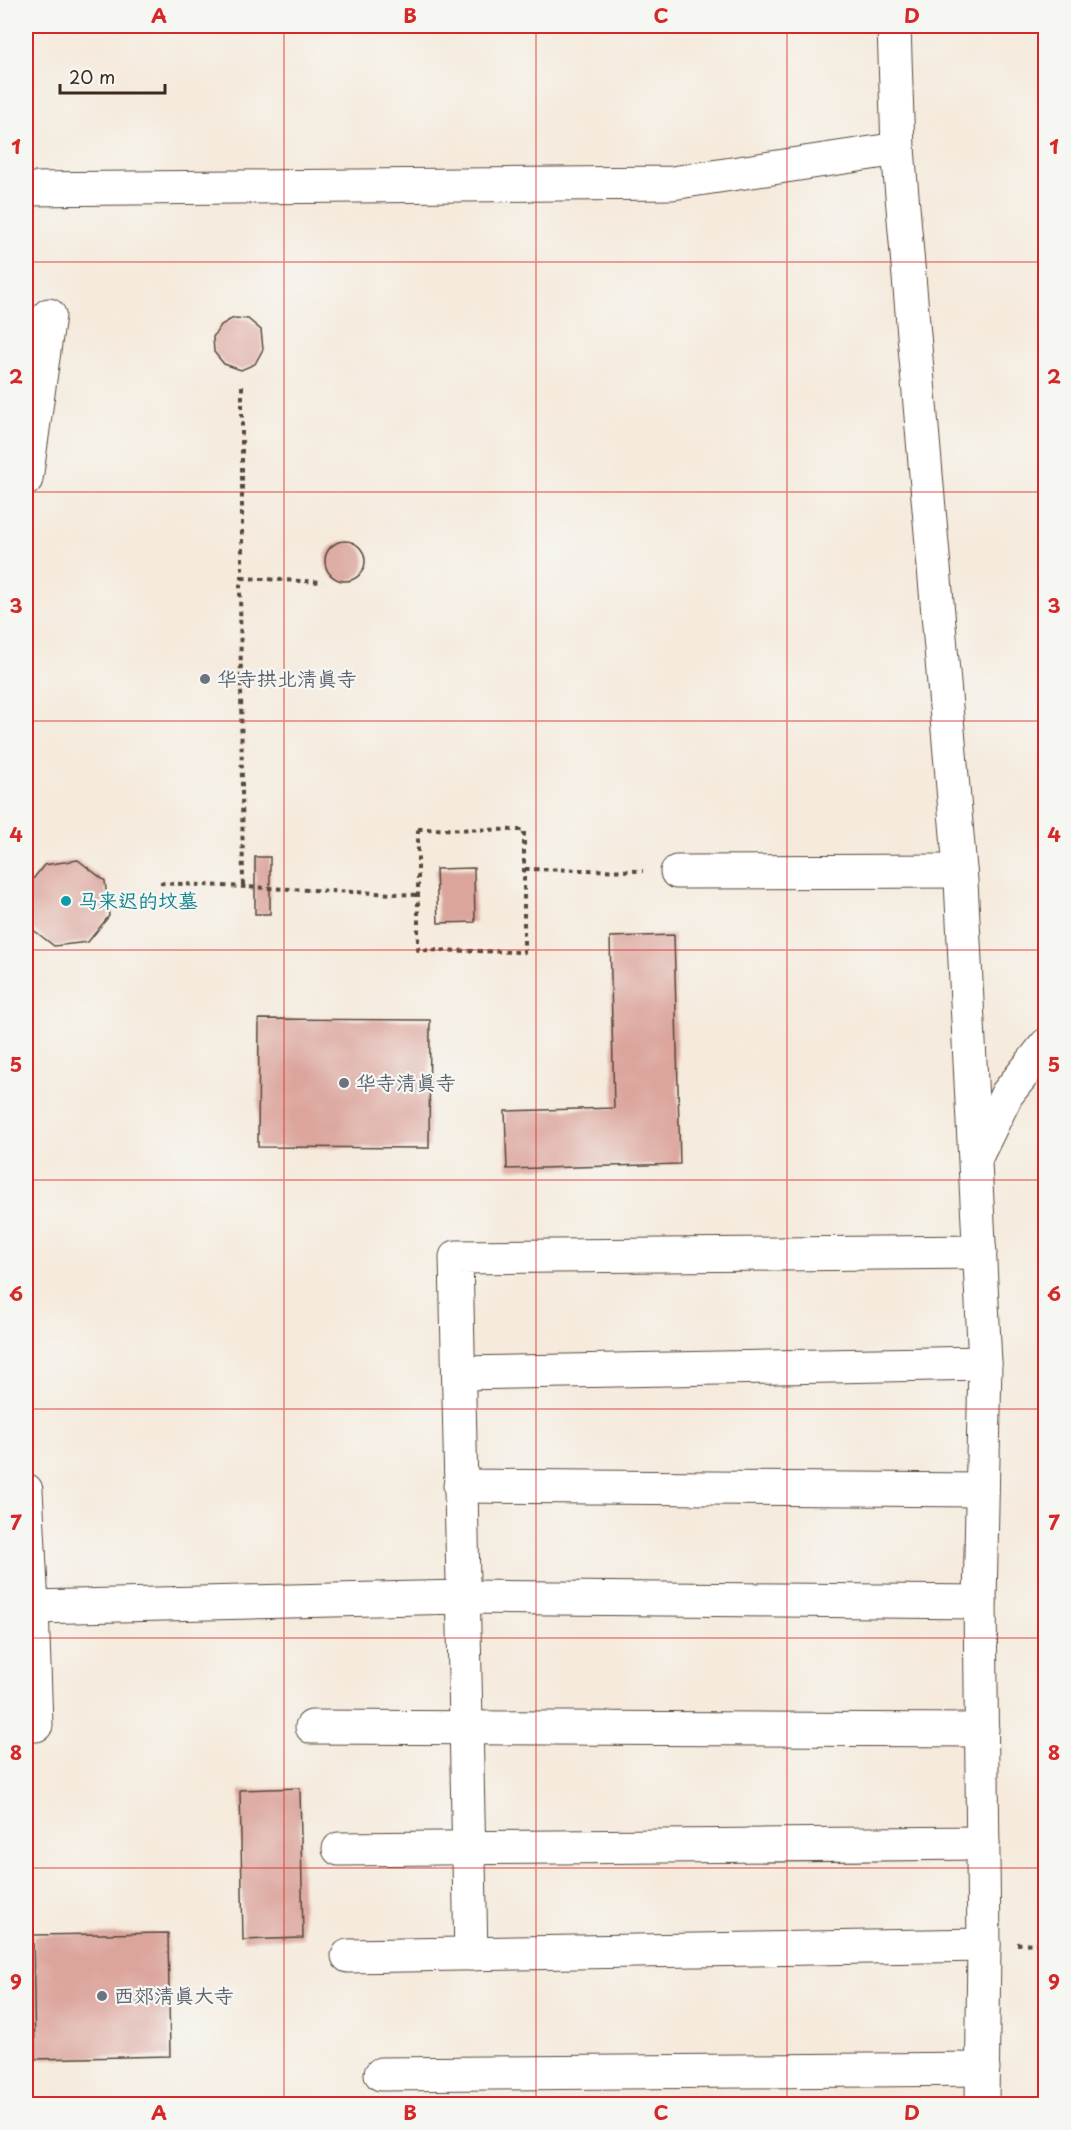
<svg xmlns="http://www.w3.org/2000/svg" width="1071" height="2130" font-family="'Playpen Sans','LXGW WenKai TC',sans-serif">
  <style>
    .building { fill: #dba59c }
    .lines { fill: none; stroke-linecap: round; stroke-linejoin: round }
    .minor-casing { stroke: #57473a; stroke-width: 35 }
    .path { stroke: #57473a; stroke-width: 4; stroke-dasharray: 4.5 4.5; stroke-linecap: butt }
    .minor { stroke: #fff; stroke-width: 33 }
    .grid { fill: none; stroke: #d62828; stroke-width: 1.5; stroke-opacity: 0.55 }
    .worship-dot { fill: #6b7280; stroke: #f6f6f2; stroke-width: 2 }
    .culture-dot { fill: #0f9aa8; stroke: #f6f6f2; stroke-width: 2 }
    .labels { text-anchor: middle; stroke-width: 4.5; stroke-linejoin: round; paint-order: stroke }
    .worship-label { font-size: 20px; fill: #5b616d; stroke: #f6f6f2; text-anchor: start }
    .culture-label { font-size: 20px; fill: #0d838f; stroke: #f6f6f2; text-anchor: start }
    .neatline { fill: none; stroke: #d62828; stroke-width: 2 }
    .grid-label { font-size: 20px; text-anchor: middle; font-weight: bold; fill: #d62828 }
  </style>
  <rect width="100%" height="100%" fill="#f6f6f2"/>
  <filter id="ink" filterUnits="userSpaceOnUse"><feTurbulence type="fractalNoise" baseFrequency=".0167" numOctaves="2"/><feDisplacementMap in="SourceGraphic" scale="12" xChannelSelector="R" yChannelSelector="G"/><feConvolveMatrix kernelMatrix="1 2 1 2 8 2 1 2 1" color-interpolation-filters="sRGB"/></filter>
  <filter id="wash" filterUnits="userSpaceOnUse"><feTurbulence type="fractalNoise" baseFrequency=".008" numOctaves="4" result="noise"/><feDisplacementMap in="SourceGraphic" scale="24" xChannelSelector="R" yChannelSelector="G"/><feGaussianBlur stdDeviation="1.35" result="paint"/><feColorMatrix in="noise" values="0 0 0 0 0 0 0 0 0 0 0 0 0 0 0 0 0 1.4 0 .05"/><feComposite in="paint" operator="in"/></filter>
  <g filter="url(#wash)">
    <rect width="100%" height="100%" fill="#f5eadc"/>
    <g id="blocks">
      <g class="building">
        <path d="M233 318 248 319 261 330 263 349 255 364 241 370 224 364 214 352 213 337 221 325Z"/>
        <circle cx="345" cy="561" r="20"/>
        <rect x="255" y="857" width="15" height="57"/>
        <path d="M78 860 105 881 109 916 88 942 54 946 27 925 26 888 44 865Z"/>
        <path d="M474 868 475 922 438 923 436 869Z"/>
        <path d="M674 935 680 1164 507 1169 505 1111 614 1108 610 937Z"/>
        <path d="M259 1019 430 1020 429 1148 258 1147Z"/>
        <path d="M300 1788 303 1938 243 1940 240 1790Z"/>
        <path d="M168 1933 170 2056 35 2059 33 1935Z"/>
      </g>
    </g>
  </g>
  <g filter="url(#ink)">
    <use href="#blocks" fill-opacity="0" stroke="#57473a" stroke-width="1.5"/>
    <g class="lines">
      <g class="minor-casing">
        <g id="minor">
          <path d="M894 26 898 149 961 881 985 1363 980 1602 984 1945 982 2104"/>
          <path d="M26 189 672 183 898 149"/>
          <path d="M26 479 49 315"/>
          <path d="M677 872 960 871"/>
          <path d="M977 1155 1007 1094 1046 1045"/>
          <path d="M459 1373 985 1363"/>
          <path d="M460 1486 982 1490"/>
          <path d="M26 1490 32 1607 36 1725"/>
          <path d="M32 1607 462 1597 980 1602"/>
          <path d="M312 1727 982 1730"/>
          <path d="M339 1849 983 1843"/>
          <path d="M471 1954 456 1257 980 1252"/>
          <path d="M348 1956 984 1945"/>
          <path d="M381 2074 983 2069"/>
        </g>
      </g>
      <g class="path">
        <path d="M242 386V578L240 586 243 887"/>
        <path d="M242 578 323 582"/>
        <path d="M418 829 524 830V952L418 950Z"/>
        <path d="M525 869 643 871"/>
        <path d="M160 883 418 895"/>
        <path d="M1017 1944 1046 1943"/>
      </g>
      <use href="#minor" class="minor"/>
    </g>
  </g>
  <path class="grid" d="M284 26V2104M536 26V2104M787 26V2104M26 262H1046M26 492H1046M26 721H1046M26 950H1046M26 1180H1046M26 1409H1046M26 1638H1046M26 1868H1046"/>
  <g class="worship-dot">
    <circle cx="205" cy="679" r="6"/>
    <circle cx="344" cy="1083" r="6"/>
    <circle cx="102" cy="1996" r="6"/>
  </g>
  <circle class="culture-dot" cx="66" cy="901" r="6"/>
  <g class="labels">
    <g class="worship-label">
      <text x="217" y="686">华寺拱北清真寺</text>
      <text x="356" y="1090">华寺清真寺</text>
      <text x="114" y="2003">西郊清真大寺</text>
    </g>
    <g class="culture-label">
      <text x="78" y="908">马来迟的坟墓</text>
    </g>
  </g>
  <rect width="1071" height="2130" fill="none" stroke="#f6f6f2" stroke-width="66"/>
  <path d="M60 84v9h105v-9" fill="none" stroke="#3b2a1e" stroke-width="3"/>
  <text x="69" y="84" font-size="18" fill="#3b2a1e" stroke="#f6f6f2" stroke-width="4.5" paint-order="stroke">20 m</text>
  <rect x="33" y="33" width="1005" height="2064" class="neatline"/>
  <g class="grid-label">
    <text x="159" y="23">A</text>
    <text x="410" y="23">B</text>
    <text x="661" y="23">C</text>
    <text x="912" y="23">D</text>
    <text x="16" y="154">1</text>
    <text x="1054" y="154">1</text>
    <text x="16" y="384">2</text>
    <text x="1054" y="384">2</text>
    <text x="16" y="613">3</text>
    <text x="1054" y="613">3</text>
    <text x="16" y="842">4</text>
    <text x="1054" y="842">4</text>
    <text x="16" y="1072">5</text>
    <text x="1054" y="1072">5</text>
    <text x="16" y="1301">6</text>
    <text x="1054" y="1301">6</text>
    <text x="16" y="1530">7</text>
    <text x="1054" y="1530">7</text>
    <text x="16" y="1760">8</text>
    <text x="1054" y="1760">8</text>
    <text x="16" y="1989">9</text>
    <text x="1054" y="1989">9</text>
    <text x="159" y="2120">A</text>
    <text x="410" y="2120">B</text>
    <text x="661" y="2120">C</text>
    <text x="912" y="2120">D</text>
  </g>
</svg>
